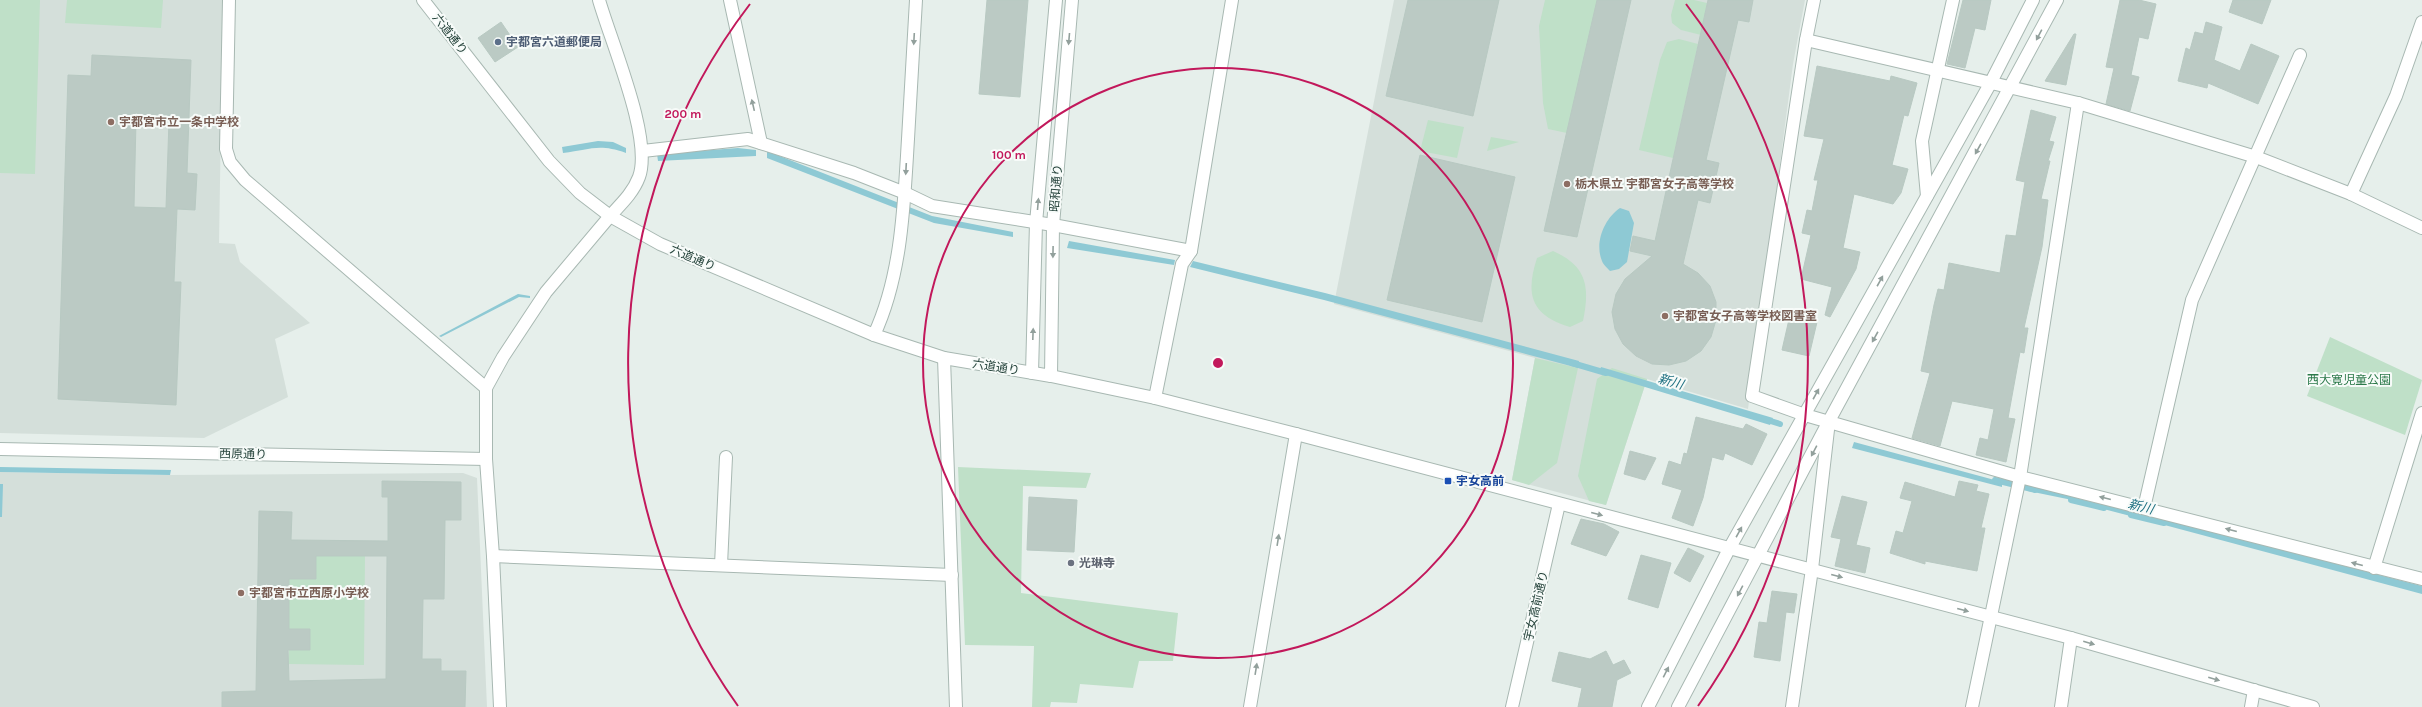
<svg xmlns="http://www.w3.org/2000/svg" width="2422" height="707" font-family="Karla,'Noto Sans JP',sans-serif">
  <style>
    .built { fill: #d4dfda }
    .green { fill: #bfe0c8 }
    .water { fill: #8ec9d4 }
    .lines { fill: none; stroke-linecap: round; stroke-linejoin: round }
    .stream { stroke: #8ec9d4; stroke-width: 6 }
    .building { fill: #bbcac4; stroke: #b8c9c2; fill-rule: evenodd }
    .minor-casing { stroke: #a8b8b2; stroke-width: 14 }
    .tertiary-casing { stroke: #a8b8b2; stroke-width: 14 }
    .minor { stroke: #fff; stroke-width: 12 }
    .tertiary { stroke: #fff; stroke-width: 12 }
    .oneway { fill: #92a09c }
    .ring { fill: none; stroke: #c2185b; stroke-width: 2 }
    .service-dot { fill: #5c6f8a; stroke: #f7fbf9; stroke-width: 1.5 }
    .education-dot { fill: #8d6e63; stroke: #f7fbf9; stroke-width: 1.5 }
    .transit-dot { fill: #1a4fb4; stroke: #f7fbf9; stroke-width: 1.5 }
    .worship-dot { fill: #6b7280; stroke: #f7fbf9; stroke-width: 1.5 }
    .labels { text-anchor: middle; stroke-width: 4; stroke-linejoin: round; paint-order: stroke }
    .street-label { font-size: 12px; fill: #24423a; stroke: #f7fbf9 }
    .service-label { font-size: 12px; font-weight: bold; fill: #4e5e75; stroke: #f7fbf9; text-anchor: start }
    .education-label { font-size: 12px; font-weight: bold; fill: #785e54; stroke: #f7fbf9; text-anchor: start }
    .park-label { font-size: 12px; fill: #2d7a4b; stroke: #f7fbf9 }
    .transit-label { font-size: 12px; font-weight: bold; fill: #164399; stroke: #f7fbf9; text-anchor: start }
    .worship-label { font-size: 12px; font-weight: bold; fill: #5b616d; stroke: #f7fbf9; text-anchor: start }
    .water-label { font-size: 13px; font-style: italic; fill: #1c6f80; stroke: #f7fbf9 }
    .centre { fill: #c2185b; stroke: #f7fbf9; stroke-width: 2 }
    .ring-label { font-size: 12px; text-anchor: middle; font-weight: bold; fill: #c2185b; stroke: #f7fbf9; stroke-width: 4; stroke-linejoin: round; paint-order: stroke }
  </style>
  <rect width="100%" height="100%" fill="#e6efeb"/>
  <g class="built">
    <path d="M0 0H223L219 243 235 244 240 262 310 323 275 339 288 397 204 438 0 433Z"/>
    <path d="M1394 0H1805L1793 64 1748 409 1647 379 1606 505 1512 480 1535 358 1334 304Z"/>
    <path d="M0 472 170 475 463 473 477 478 487 707H0Z"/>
  </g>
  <g class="green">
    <path d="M0 0H40L35 174 0 173Z"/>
    <path d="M67 0H163L161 28 65 23Z"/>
    <path d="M1545 0H1597L1567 133 1548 129 1543 103 1539 26Z"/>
    <path d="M1675 0H1694L1707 3 1701 35 1681 30 1672 23 1671 15Z"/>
    <path d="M1679 39 1698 44 1673 158 1639 150 1660 60 1667 42Z"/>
    <path d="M1428 120 1464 127 1457 158 1420 151Z"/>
    <path d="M1491 137 1519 142 1487 151Z"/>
    <path d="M1553 251C1587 266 1590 287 1583 321L1570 327C1531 315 1525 295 1537 258Z"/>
    <path d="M2330 337 2422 380 2405 435 2307 396Z"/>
    <path d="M1535 358 1578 368 1557 463 1529 485 1512 480Z"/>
    <path d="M1612 368 1647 379 1606 505 1589 501 1578 476 1597 379Z"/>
    <path d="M958 467 1091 473 1086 488 1023 486 1021 593 1178 613 1173 661H1139L1133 688 1080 684 1077 703 1051 702 1050 707H1032L1034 646 965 645Z"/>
    <path d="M316 556H365L364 665 288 664 289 650H310V629H289V579H316Z"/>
  </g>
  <g class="water">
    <path d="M598 141 613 142 626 148V153C598 143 590 150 563 153L562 147Z"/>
    <path d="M738 148 756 150V156L658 161 657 154Z"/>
    <path d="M767 151 932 216 1013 232V237L934 223 767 158Z"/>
    <path d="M1620 208 1629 211 1634 223 1627 262 1619 269 1610 271C1607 268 1603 264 1602 261 1594 242 1605 218 1620 208Z"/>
    <path d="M1069 241 1175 260 1174 265 1067 248Z"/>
    <path d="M1193 261 1325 293 1579 361 1578 368 1324 300 1190 267Z"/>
    <path d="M518 294 530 296V298L519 297 441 337 439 336Z"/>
    <path d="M1601 367 1773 418 1770 425 1599 373Z"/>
    <path d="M1854 442 2002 482V487L1852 448Z"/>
    <path d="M0 467 171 470 170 475 0 472Z"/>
    <path d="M0 484H3L2 517H0Z"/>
    <path d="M2029 486 2078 497 2077 501 2028 491Z"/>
    <path d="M2097 502 2140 513 2138 518 2096 507Z"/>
    <path d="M2159 518 2422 586V594L2157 523Z"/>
  </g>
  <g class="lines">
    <g class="stream">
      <path d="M1572 363 1606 373"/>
      <path d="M1764 419 1780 424"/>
      <path d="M1995 480 2035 490"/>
      <path d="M2071 500 2104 508"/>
      <path d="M2131 515 2164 523"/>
    </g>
  </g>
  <g class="building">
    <path d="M987 0H1028L1020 97 979 94Z"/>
    <path d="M1408 0H1499L1473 116 1386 96Z"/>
    <path d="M1597 0H1631L1577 237 1544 231Z"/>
    <path d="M1708 0H1753L1749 22 1738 20 1706 160 1719 163 1710 203 1698 200 1683 264 1698 273 1710 286 1716 302V320L1711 337 1701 351 1686 361 1669 365 1652 364 1636 356 1623 344 1615 329 1612 312 1616 294 1625 279 1652 256 1630 251 1633 236 1655 241Z"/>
    <path d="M1963 0H1991L1985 30 1975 28 1965 68 1947 64Z"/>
    <path d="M2120 0H2139L2156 4 2148 39 2139 37 2131 75 2139 77 2130 111 2106 104 2114 68 2106 67Z"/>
    <path d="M2233 0H2271L2262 24 2229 12Z"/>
    <path d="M501 22 518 47 495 62 478 38Z"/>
    <path d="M2206 22 2222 27 2214 60 2240 71 2251 44 2279 56 2258 104 2208 83 2207 88 2178 81 2186 48 2190 50 2195 32 2203 34Z"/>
    <path d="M2074 34H2076L2066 85 2045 81Z"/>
    <path d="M92 55 191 60 187 173 197 174 195 210 177 209 174 282H181L176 405 58 399 68 75 91 76ZM136 120 169 121 166 208 134 207Z"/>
    <path d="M1817 66 1890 81 1891 76 1917 83 1908 116 1904 115 1892 165 1908 169 1901 193 1893 204 1854 194 1843 248 1860 252 1856 269 1830 317 1825 315 1832 287 1801 279 1811 235 1802 233 1807 210 1812 211 1818 180H1814L1824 139 1804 136Z"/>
    <path d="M2031 110 2056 117 2049 141 2054 142 2048 161H2050L2041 199 2048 200 2042 247 2024 328H2028L2024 353 2020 352 2008 418 2015 419 2006 462 1976 455 1980 438 1988 440 1994 409 1952 401 1940 446 1912 438 1930 373 1921 371 1934 305 1938 289 1944 290 1949 263 2000 273 2006 235 2016 236 2025 182 2016 180Z"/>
    <path d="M1420 155 1515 177 1482 322 1387 300Z"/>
    <path d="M1790 315 1817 322 1809 356 1782 350Z"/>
    <path d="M1696 417 1743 429 1746 424 1767 434 1752 465 1725 453 1723 460 1712 457 1703 498 1693 526 1672 518 1682 490 1662 484 1669 461 1681 465 1684 453 1687 454Z"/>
    <path d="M1630 451 1656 458 1645 480 1624 474Z"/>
    <path d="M382 481 461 482V520H445L444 599H423L422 659H441V671H466L465 707H222V692L256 691 259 511 292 512 291 540 388 541V497H382ZM316 556H387L386 679 289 681 288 650H310V629H289V579H316Z"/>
    <path d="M1959 481 1978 485 1976 491 1989 494 1981 528H1985L1977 571 1925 561V564L1890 553 1896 531 1903 533 1912 501 1900 498 1905 482 1955 497Z"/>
    <path d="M1842 496 1867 502 1856 545 1870 548 1865 573 1835 566 1841 539 1831 537Z"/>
    <path d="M1029 497 1077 500 1074 552 1027 550Z"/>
    <path d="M1581 519 1604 524 1619 532 1606 556 1571 544Z"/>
    <path d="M1688 548 1704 556 1690 582 1674 573Z"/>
    <path d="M1641 555 1671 563 1658 608 1628 599Z"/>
    <path d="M1772 591 1797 594 1794 613 1786 612 1780 661 1754 657 1759 622 1767 623Z"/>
    <path d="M1606 651 1613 665 1624 660 1631 673 1617 680 1612 707H1578L1582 688 1552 681 1559 652 1590 659Z"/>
  </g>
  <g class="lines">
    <g class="minor-casing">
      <g id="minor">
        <path d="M229 0 226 149 230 162 245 180 486 388"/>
        <path d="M730 0 761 143"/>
        <path d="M1814 0 1806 40 1752 396 1805 415 2020 477 2422 579"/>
        <path d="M1806 40 2078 103 2256 157 2351 194 2422 228"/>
        <path d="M643 151 748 139 854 173 905 193 932 206 1053 225 1191 251 1232 0"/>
        <path d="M2351 194 2396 96 2422 22"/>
        <path d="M1927 196 1922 141 1953 0"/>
        <path d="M874 335C902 275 904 204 908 139 911 93 913 46 916 0"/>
        <path d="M944 358 956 707"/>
        <path d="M1051 376 1155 398 1296 434 2071 638 2313 707"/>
        <path d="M1155 398 1182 264 1191 251"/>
        <path d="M2144 508 2192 300 2300 55"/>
        <path d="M493 556 952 575"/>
        <path d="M721 565 726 457"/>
        <path d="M2374 568 2422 413"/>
        <path d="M500 707 493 556 486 459V388L503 357 546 292 610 216"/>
        <path d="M1250 707 1296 434"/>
        <path d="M1512 707 1559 504"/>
        <path d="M1792 707 1812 569 1829 421"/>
        <path d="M1972 707 2020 477 2078 103"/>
        <path d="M2061 707 2071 638"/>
        <path d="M2251 707 2254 690"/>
      </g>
    </g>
    <g class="tertiary-casing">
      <g id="tertiary">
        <path d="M423 0 549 161 580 193 610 216 660 244 874 335 944 358 1051 376 1053 225 1072 0"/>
        <path d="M599 0C611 42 653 139 639 177 633 193 621 204 610 216"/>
        <path d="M1032 373 1036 223 1056 0"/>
        <path d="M0 449 486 459"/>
        <path d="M1648 707 1729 549 1990 84 2033 0"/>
        <path d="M1678 707 1829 421 2057 0"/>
      </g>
    </g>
    <use href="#minor" class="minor"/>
    <use href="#tertiary" class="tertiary"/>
  </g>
  <defs><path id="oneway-solid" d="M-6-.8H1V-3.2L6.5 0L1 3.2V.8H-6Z"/></defs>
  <g class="oneway">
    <use href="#oneway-solid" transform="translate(2039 35) rotate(118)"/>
    <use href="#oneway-solid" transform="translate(914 39) rotate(93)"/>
    <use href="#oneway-solid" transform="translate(1069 39) rotate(95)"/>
    <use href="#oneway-solid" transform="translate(753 105) rotate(-103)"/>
    <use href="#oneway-solid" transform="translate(1978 149) rotate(119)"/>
    <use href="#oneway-solid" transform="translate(906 169) rotate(93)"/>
    <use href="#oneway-solid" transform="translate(1038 204) rotate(-85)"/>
    <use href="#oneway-solid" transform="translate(1053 252) rotate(91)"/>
    <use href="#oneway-solid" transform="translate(1880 281) rotate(-61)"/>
    <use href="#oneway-solid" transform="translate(1033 334) rotate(-88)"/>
    <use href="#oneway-solid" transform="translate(1875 337) rotate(119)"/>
    <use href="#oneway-solid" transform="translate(1816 394) rotate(-61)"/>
    <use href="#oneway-solid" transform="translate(1814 451) rotate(118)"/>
    <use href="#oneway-solid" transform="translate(2105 498) rotate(-166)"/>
    <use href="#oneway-solid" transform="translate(1597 514) rotate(15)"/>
    <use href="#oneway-solid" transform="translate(2231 530) rotate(-165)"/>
    <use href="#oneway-solid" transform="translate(1739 532) rotate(-61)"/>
    <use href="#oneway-solid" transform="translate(1278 540) rotate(-81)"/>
    <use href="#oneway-solid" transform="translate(2357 564) rotate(-165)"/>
    <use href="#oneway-solid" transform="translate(1837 576) rotate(15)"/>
    <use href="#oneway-solid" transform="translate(1740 591) rotate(118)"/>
    <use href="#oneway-solid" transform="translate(1963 610) rotate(15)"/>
    <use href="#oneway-solid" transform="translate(2089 643) rotate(16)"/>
    <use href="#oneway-solid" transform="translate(1256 669) rotate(-81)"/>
    <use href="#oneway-solid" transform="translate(1666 672) rotate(-63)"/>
    <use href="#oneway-solid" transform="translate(2214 679) rotate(16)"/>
  </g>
  <g class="ring">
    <circle cx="1218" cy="363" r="295"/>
    <path d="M738 706A590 590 0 0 1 750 4M1686 4A590 590 0 0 1 1698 706"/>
  </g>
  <circle class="service-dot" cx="498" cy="42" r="4"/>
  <g class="education-dot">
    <circle cx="111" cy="122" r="4"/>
    <circle cx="1567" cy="184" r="4"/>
    <circle cx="1665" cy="316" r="4"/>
    <circle cx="241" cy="593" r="4"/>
  </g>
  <rect class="transit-dot" x="1444" y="477" width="8" height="8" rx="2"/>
  <circle class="worship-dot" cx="1071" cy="563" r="4"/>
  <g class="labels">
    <g class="street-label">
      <text transform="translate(450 34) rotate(52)" y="4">六道通り</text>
      <text transform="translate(1056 188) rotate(-85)" y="4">昭和通り</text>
      <text transform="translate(693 258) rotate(23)" y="4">六道通り</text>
      <text transform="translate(996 367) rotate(9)" y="4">六道通り</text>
      <text transform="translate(243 454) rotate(1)" y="4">西原通り</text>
      <text transform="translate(1536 606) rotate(-77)" y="4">宇女高前通り</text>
    </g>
    <g class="service-label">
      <text x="506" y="46">宇都宮六道郵便局</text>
    </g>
    <g class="education-label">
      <text x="119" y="126">宇都宮市立一条中学校</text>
      <text x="1575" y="188">栃木県立 宇都宮女子高等学校</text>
      <text x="1673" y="320">宇都宮女子高等学校図書室</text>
      <text x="249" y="597">宇都宮市立西原小学校</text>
    </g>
    <g class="park-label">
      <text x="2349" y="384">西大寛児童公園</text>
    </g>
    <g class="transit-label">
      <text x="1456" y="485">宇女高前</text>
    </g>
    <g class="worship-label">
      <text x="1079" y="567">光琳寺</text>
    </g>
    <g class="water-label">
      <text transform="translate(1671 381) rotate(16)" y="5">新川</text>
      <text transform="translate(2141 506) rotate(14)" y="5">新川</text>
    </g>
  </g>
  <circle cx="1218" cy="363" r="6" class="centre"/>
  <g class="ring-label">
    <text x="683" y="118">200 m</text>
    <text x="1009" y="159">100 m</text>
  </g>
</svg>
